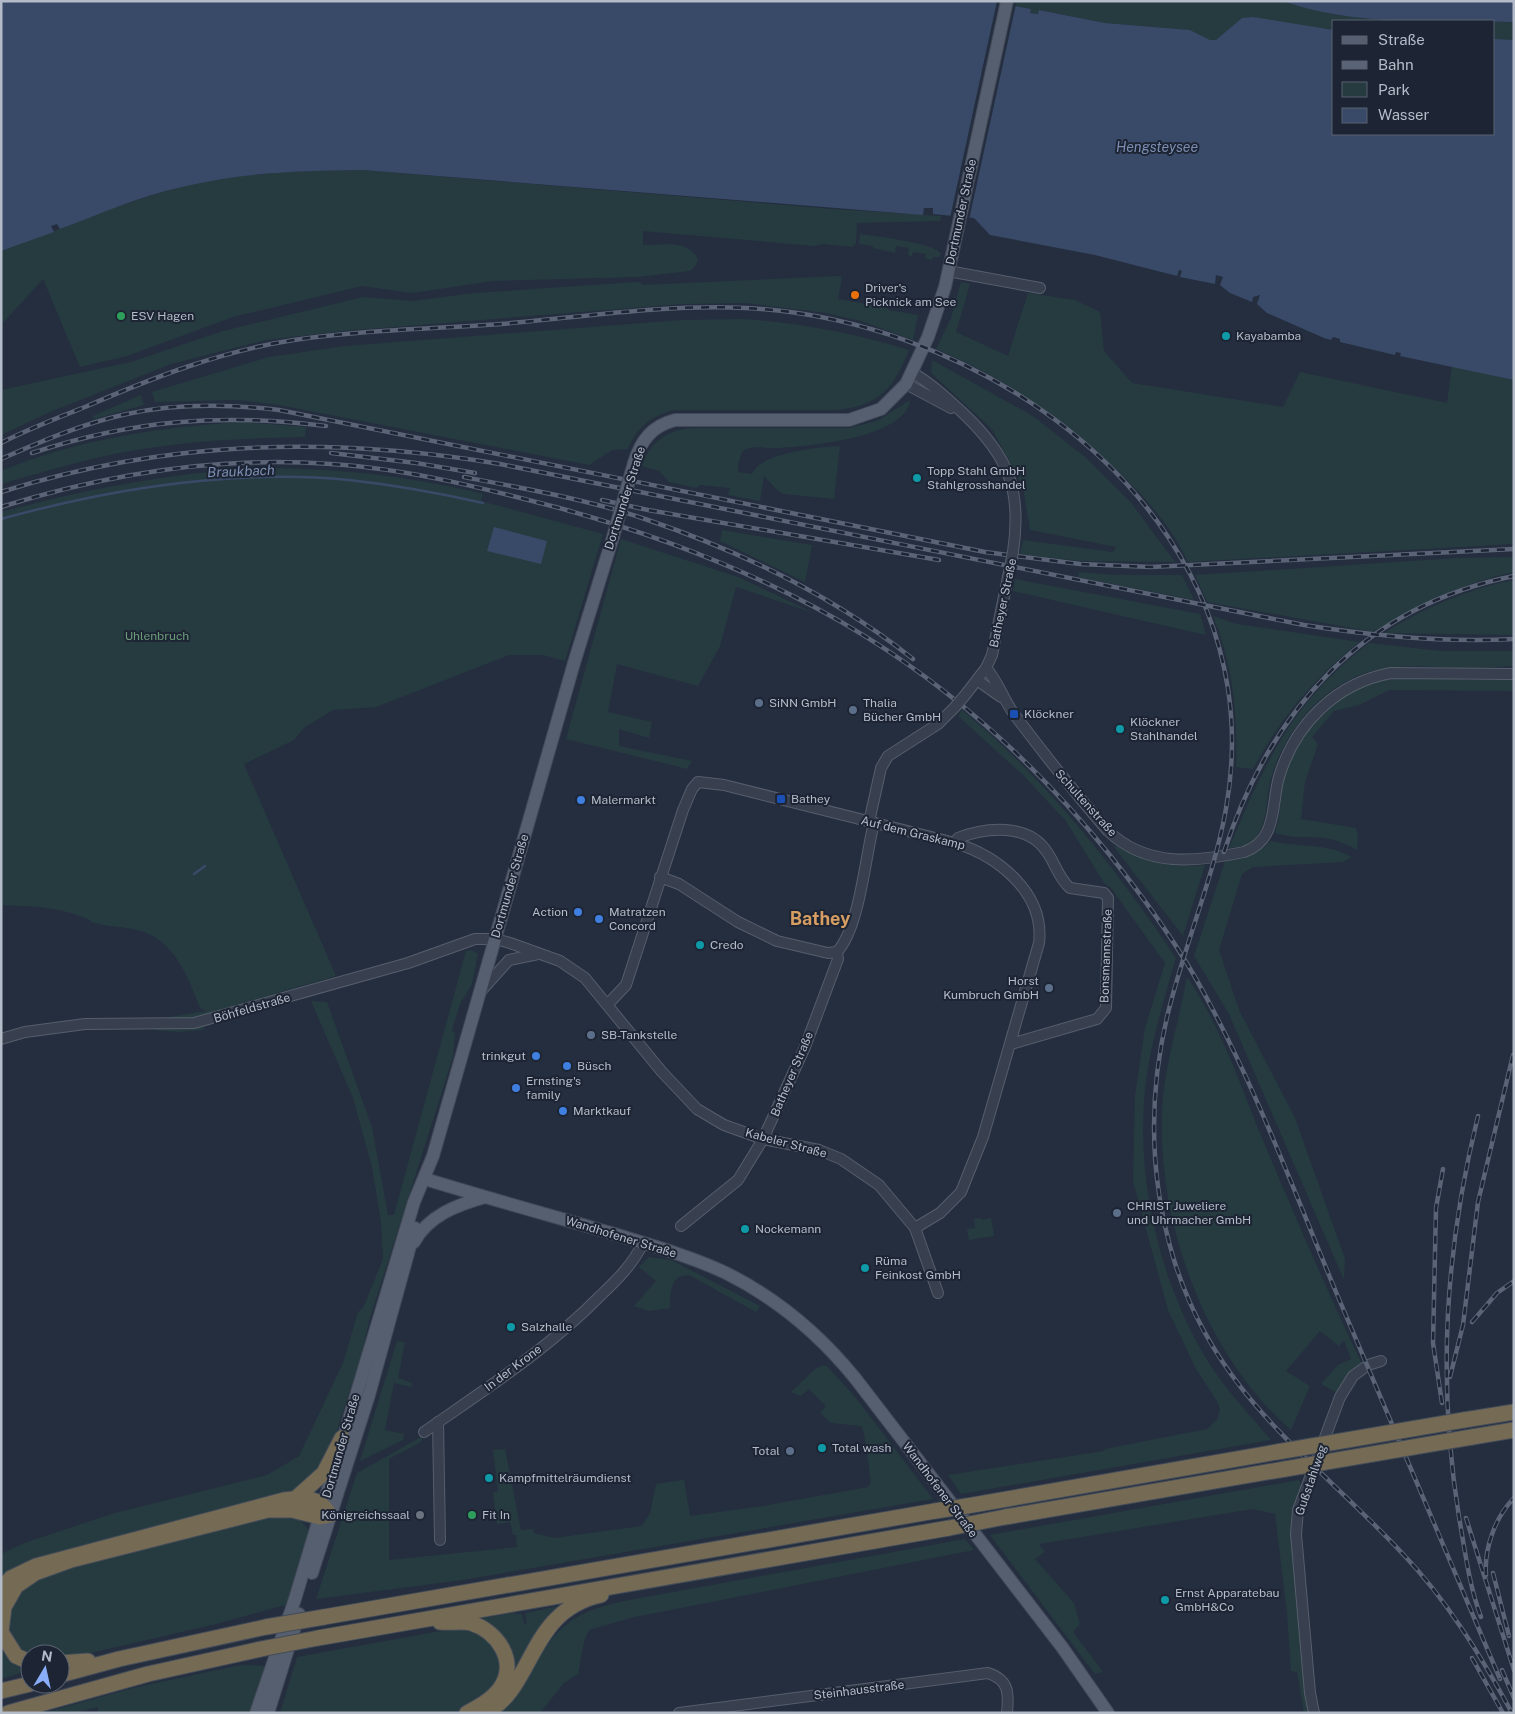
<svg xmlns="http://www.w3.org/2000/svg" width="1515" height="1714" font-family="'Public Sans',sans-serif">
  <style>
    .green { fill: #263b40 }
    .water { fill: #394a68 }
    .pier { fill: #242e3f }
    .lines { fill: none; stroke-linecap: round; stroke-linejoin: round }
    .stream { stroke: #394a68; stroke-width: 2.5 }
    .minor-casing { stroke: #565e6c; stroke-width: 12 }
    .major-casing { stroke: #414958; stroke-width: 14 }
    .highway-casing { stroke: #434b59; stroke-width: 17 }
    .minor { stroke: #38404f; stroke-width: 10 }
    .major { stroke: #565f6f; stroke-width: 12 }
    .highway { stroke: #756b55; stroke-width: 15 }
    .rail-casing { stroke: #5a6476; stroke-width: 4.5 }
    .rail { stroke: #1d2534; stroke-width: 2.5; stroke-dasharray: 8; stroke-linecap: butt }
    .minor-bridge-casing { stroke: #565e6c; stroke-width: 12; stroke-linecap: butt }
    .major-bridge-casing { stroke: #414958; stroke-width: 14; stroke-linecap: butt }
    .highway-bridge-casing { stroke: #434b59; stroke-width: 17; stroke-linecap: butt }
    .minor-bridge { stroke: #38404f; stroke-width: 10 }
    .major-bridge { stroke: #565f6f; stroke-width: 12 }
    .highway-bridge { stroke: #756b55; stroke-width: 15 }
    .food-dot { fill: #e8710a; stroke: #1d2534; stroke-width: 2 }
    .leisure-dot { fill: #2e9e5b; stroke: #1d2534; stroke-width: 2 }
    .culture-dot { fill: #0f9aa8; stroke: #1d2534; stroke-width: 2 }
    .service-dot { fill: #5c6f8a; stroke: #1d2534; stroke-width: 2 }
    .transit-dot { fill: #1a4fb4; stroke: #1d2534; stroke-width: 2 }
    .shop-dot { fill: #3f7fe0; stroke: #1d2534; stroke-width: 2 }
    .worship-dot { fill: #6b7280; stroke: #1d2534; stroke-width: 2 }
    .labels { text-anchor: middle; stroke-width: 4; stroke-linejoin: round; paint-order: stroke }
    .street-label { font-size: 12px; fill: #b4bbc9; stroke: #1d2534 }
    .poi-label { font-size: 12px; fill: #b4bbc9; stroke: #1d2534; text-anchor: start }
    .park-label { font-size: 12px; fill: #6b9b79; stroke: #1d2534 }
    .water-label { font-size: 14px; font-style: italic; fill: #7c8eb2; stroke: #1d2534 }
    .district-label { font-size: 18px; font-weight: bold; fill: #d69d63; stroke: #1d2534 }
  </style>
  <rect width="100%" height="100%" fill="#242e3f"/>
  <g class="green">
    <path d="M1015 1H1283L1336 15 1482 21H1334V30L1247 17 1216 40H1210L1190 30 1105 23 1040 10 1039 14 1030 13 1031 9 1014 6Z"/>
    <path d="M1494 22H1514V40L1494 39Z"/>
    <path d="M363 170 832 209 941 216 940 221 857 223 856 243 853 247 823 244 815 246 643 231V245C664 245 687 239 698 259L696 265 690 271 637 277 493 281 412 293 362 286 233 317 127 356 80 367 43 279 1 325V251C61 230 120 202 181 187 241 172 302 171 363 170Z"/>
    <path d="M860 234C875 236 935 243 941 254L939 257H933L932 260 926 259V254L913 252 912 256 908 255 909 248 896 246 895 253 873 248V246L859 244Z"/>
    <path d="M837 276 842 277 838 299 877 306 879 302 889 304 888 310 918 315 913 340 861 321 826 313 746 303 682 304 343 331 266 340 171 364 50 412 1 435V390L131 362 223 331 363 297 413 301 475 293 638 282 643 285Z"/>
    <path d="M961 282 970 284 956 332 1008 356 1028 293 1075 300 1100 312 1104 351 1132 383 1283 407 1300 372 1447 403 1452 366 1514 380V544L1188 562C1173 529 1149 502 1124 477 1069 422 1007 379 936 349L951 318Z"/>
    <path d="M744 319C801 323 854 333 909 350 894 388 879 406 837 410H674C651 416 638 426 628 449L612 450 589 465 279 405 238 400 155 402 152 392 269 357 345 346 682 320Z"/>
    <path d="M932 360 1033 416 1085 457 1132 504 1175 562 1080 561 1020 554 1023 540 1113 552 1116 547 1030 530 1023 487 992 429 931 373Z"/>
    <path d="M141 395 144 405 94 419 93 416Z"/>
    <path d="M910 400C906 438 808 446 779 448 768 449 751 444 742 452L738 464V472L752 474C760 453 818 447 840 446L834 499 784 494 778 491 764 476 760 501 728 495 730 488 700 485 696 488 669 482 659 471 642 466C650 441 669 429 694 428H850L879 420Z"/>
    <path d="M242 422 306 427 305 437C253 438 200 440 149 448 99 455 50 470 1 484V471C78 439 160 427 242 422Z"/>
    <path d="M247 468C332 468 400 474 483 494L481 501 603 534 565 661 543 655H509L376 707 333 710 305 727 294 740 244 764 336 976 212 1012 203 1030 178 1032 155 1030 163 1018 206 1011 200 1008C188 977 174 938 137 930 122 926 106 927 91 922L90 920C60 907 33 906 1 905V512C82 490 163 475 247 468Z"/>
    <path d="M722 530 812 545 805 582 720 541Z"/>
    <path d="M621 539 738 577 814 613 736 587 720 646 698 686 617 664 608 712 652 722 649 738 619 729V746L692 761 687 769 566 739Z"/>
    <path d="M1514 557V572C1463 583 1418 604 1374 632L1207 602 1195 575 1457 558Z"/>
    <path d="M1079 572 1116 575H1182L1194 600 1078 577Z"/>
    <path d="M1015 579 1200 614 1206 635 1013 591Z"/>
    <path d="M1514 580V635L1384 633C1424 608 1467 589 1514 580Z"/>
    <path d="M1213 616 1237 624 1359 642C1313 680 1281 717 1253 769L1236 767C1238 715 1233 665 1213 616Z"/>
    <path d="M1369 643 1441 651H1514V666C1496 667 1478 668 1461 668 1422 667 1385 661 1349 680 1310 700 1281 740 1270 782 1266 799 1268 823 1256 837 1250 846 1239 847 1229 848 1266 761 1291 703 1369 643Z"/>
    <path d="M1407 676 1473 680 1514 678V691L1389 690 1359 705 1334 711 1312 737 1318 744 1305 782 1301 819 1356 828 1358 836 1357 850C1322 829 1308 843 1275 833 1281 817 1279 797 1284 780 1297 722 1348 680 1407 676Z"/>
    <path d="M962 710C1048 781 1114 866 1176 958 1166 992 1156 1026 1149 1061 1131 1160 1155 1274 1207 1360 1225 1389 1249 1414 1271 1440L961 1494 948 1475 1104 1451 1105 1449 1207 1429 1217 1420 1220 1409 1217 1401 1196 1369 1168 1310 1133 1181 1135 1096 1145 1028 1165 963 1111 888 1104 883 1066 821 1023 775 958 716Z"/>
    <path d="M1271 841C1300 848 1324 842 1352 857L1343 862 1253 867 1242 874 1219 950 1239 1010 1295 1118 1345 1259 1344 1280 1229 1014 1194 956 1225 861C1242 858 1258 854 1271 841Z"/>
    <path d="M1116 846C1144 862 1173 869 1205 865L1183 936 1114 847Z"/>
    <path d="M472 950 478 954 472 984 460 1004 452 1030 455 1034 453 1056 446 1079 369 1321 362 1353 333 1443 326 1461 293 1492 1 1582V1554L24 1543 115 1513 267 1475 299 1456 343 1363 358 1312 363 1308 383 1259 381 1222 372 1167 353 1098 311 1001 327 1002 372 1127 388 1215H394L466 951Z"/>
    <path d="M1187 977C1218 1021 1239 1081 1259 1131 1292 1209 1325 1287 1362 1364L1350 1372 1337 1393 1321 1384 1338 1365 1351 1359 1344 1340 1339 1346 1320 1331 1286 1371 1310 1386 1291 1430C1205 1355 1158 1225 1162 1112 1164 1066 1179 1022 1187 977Z"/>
    <path d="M981 1218 982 1220 991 1218 994 1236 969 1240 967 1229 975 1228 974 1219Z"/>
    <path d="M649 1257 671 1260 760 1306 756 1312 691 1276C671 1272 670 1292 670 1308L649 1311 634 1306 656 1281 639 1267Z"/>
    <path d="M397 1341 405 1342 398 1378 412 1383 411 1387 394 1383 385 1430 404 1434 403 1440 360 1461Z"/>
    <path d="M821 1366H827L856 1398 933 1499 463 1580 316 1599 357 1473 423 1436 421 1442 389 1459V1560L517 1547 516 1535H513L510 1522 497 1524 493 1492 498 1491 493 1450 505 1449 521 1530 533 1529 534 1533 554 1538 642 1526 650 1513 656 1484 684 1480 690 1516 763 1506 868 1487 871 1482 864 1433 861 1426 831 1423 820 1413 826 1406 809 1389 801 1396 791 1392 815 1369Z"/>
    <path d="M1299 1480 1302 1488 1293 1516 1309 1713H1304L1297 1672 1291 1671 1287 1612 1275 1514 1253 1509 1039 1544 1045 1552 1035 1559 1074 1603 1080 1624 1073 1632 1103 1672 1095 1674 990 1535Z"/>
    <path d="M278 1514 300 1520 308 1529 309 1535 289 1604 216 1624 60 1660V1654L21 1653 6 1630 10 1602 43 1573Z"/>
    <path d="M965 1539 974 1550 630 1618 589 1630C582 1643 581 1659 578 1674L564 1683 540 1713H498C510 1704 517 1691 525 1679 556 1630 565 1614 624 1601Z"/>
    <path d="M564 1605 543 1622 513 1678 480 1619 512 1613 522 1614 524 1624 527 1623 525 1613Z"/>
    <path d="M446 1630C472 1629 481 1632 499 1651L501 1681 461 1713H280L297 1657Z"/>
    <path d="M1 1641 30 1667V1670L1 1679Z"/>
    <path d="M240 1665 266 1666 251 1713H98V1707L75 1713H43L133 1688Z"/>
  </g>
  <g class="water">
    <path d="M1 1H989L1031 9 1030 13 1038 14 1039 10 1105 23 1190 30 1210 40H1216L1242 18 1253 17 1334 30V134H1494V39L1514 40V380L1400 356 1401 353 1396 352 1395 355 1340 342V339L1333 337 1331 340 1324 338 1267 313 1257 304 1260 295 1253 297 1252 302 1230 293 1220 285 1223 277 1216 275 1215 284 1180 277 1182 271 1179 270 1177 276 1095 255 990 235 974 218 933 214V208H924L923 215 363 170C302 171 242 172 182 187 140 196 100 214 60 229L57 224 51 226 54 232 1 251Z"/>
    <path d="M1283 1H1514V22C1438 20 1356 27 1283 1Z"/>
    <path d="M494 527 547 541 541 564 487 551Z"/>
  </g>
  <path class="pier" d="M997 1 1016 4 969 220 950 218Z"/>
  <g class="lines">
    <g class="stream">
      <path d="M1 519C113 488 233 469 349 480 395 485 439 493 483 503"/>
      <path d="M194 874 205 866"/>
    </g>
    <g class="minor-casing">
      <g id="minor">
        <path d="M948 271 1040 288"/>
        <path d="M913 373C932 384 948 399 964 414 1009 457 1022 490 1013 552"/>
        <path d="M906 384 951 408"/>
        <path d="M986 668C998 681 1003 699 1014 714 1044 754 1075 793 1108 831 1147 868 1196 862 1244 852 1278 840 1271 805 1279 777 1295 724 1336 683 1391 673L1514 674"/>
        <path d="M977 680 1001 697"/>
        <path d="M966 694 986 668 992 655 1008 577"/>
        <path d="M869 822 881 768 888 756 938 724 955 707"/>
        <path d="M955 843 958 838C986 827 1028 823 1047 852 1055 863 1059 879 1070 888L1104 893 1108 898 1106 1008 1097 1019 1011 1044"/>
        <path d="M660 877 679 884 738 922 777 941 828 953 837 952"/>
        <path d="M482 990 509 960 538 954"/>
        <path d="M608 1004 626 985 683 810 692 789 698 782 724 785 955 843C998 856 1045 893 1039 943L983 1137 961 1192 940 1213 915 1228"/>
        <path d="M1 1039 25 1032 85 1024 194 1023 408 963 475 939H495L510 943 560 961 585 978 662 1072 697 1109 724 1125 763 1139 819 1150 841 1159 879 1185 915 1228 938 1293"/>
        <path d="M681 1226 738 1180 763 1139 805 1047 838 959 837 952C860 927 865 857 874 823"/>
        <path d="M438 1422 440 1540"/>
        <path d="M424 1432C484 1390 548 1349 600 1296 617 1280 633 1264 643 1243"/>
        <path d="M679 1713 988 1673C1009 1680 1009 1693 1007 1713"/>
        <path d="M1314 1713 1310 1693 1296 1534 1298 1510 1340 1397 1353 1376 1368 1365 1381 1361"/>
      </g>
    </g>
    <g class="major-casing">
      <g id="major">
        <path d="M634 463C641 440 652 426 675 420H849L881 409 906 384 928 337 945 287 1007 1"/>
        <path d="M425 1179C487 1198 549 1215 611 1233 650 1245 690 1256 726 1273 776 1298 820 1335 855 1378L1062 1647 1108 1713"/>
        <path d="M414 1242C429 1215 457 1205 485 1197"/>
        <path d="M312 1573 369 1395 415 1228"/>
        <path d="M256 1713 295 1599 414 1202 433 1156 574 663 613 537"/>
        <path d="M268 1713 299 1614"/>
      </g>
    </g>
    <g class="highway-casing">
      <g id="highway">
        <path d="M1464 1420 1514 1412"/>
        <path d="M1472 1437 1514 1430"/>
        <path d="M296 1498 324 1473 342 1438"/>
        <path d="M967 1506 1277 1452"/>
        <path d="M1005 1517 1285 1469"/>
        <path d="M1 1589 11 1578 36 1566 284 1500C304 1497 319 1496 330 1515L320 1517 292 1510H268L71 1560 35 1573 16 1586 4 1607 1 1632"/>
        <path d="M324 1617 935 1511"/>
        <path d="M440 1622C450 1623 462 1621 471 1623 497 1631 518 1661 501 1687 493 1699 480 1706 467 1713"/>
        <path d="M1 1632 16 1656 30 1662"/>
        <path d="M318 1638 949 1528"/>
        <path d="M60 1663 88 1661"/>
        <path d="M60 1675 119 1659 266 1627"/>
        <path d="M1 1691 30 1684"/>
        <path d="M8 1713 148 1674 261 1649"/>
        <path d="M485 1713C535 1688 527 1611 601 1595"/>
      </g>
    </g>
    <use href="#minor" class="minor"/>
    <use href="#major" class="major"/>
    <use href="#highway" class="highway"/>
    <g class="rail-casing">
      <g id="rail">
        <path d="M1 443C28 429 57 418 85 407 152 378 221 351 294 340 362 330 432 329 501 324 582 317 665 304 746 308 959 318 1194 467 1228 689 1247 814 1195 901 1167 1017 1148 1098 1150 1181 1174 1260 1216 1396 1311 1456 1402 1553 1447 1600 1481 1656 1512 1713"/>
        <path d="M32 453C133 420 221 413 326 426"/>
        <path d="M331 453 416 463 475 473"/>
        <path d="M1 459C42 441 84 423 127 414 177 403 228 404 279 410L985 552 1080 564 1151 567 1514 549"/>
        <path d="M464 477C522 488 590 500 645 519 740 551 834 596 913 659"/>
        <path d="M1 492C166 440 330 436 500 464L1304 625C1374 636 1443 643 1514 639"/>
        <path d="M602 500 648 510 939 560"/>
        <path d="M1 507C107 474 220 456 331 464 410 469 487 489 563 509 789 572 960 670 1109 854 1140 893 1170 934 1195 977 1252 1077 1292 1186 1336 1292 1390 1421 1446 1550 1500 1679"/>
        <path d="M1224 852C1270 711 1363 606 1514 576"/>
        <path d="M1478 1116C1445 1250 1437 1380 1459 1517 1465 1551 1469 1585 1481 1617"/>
        <path d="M1472 1322 1497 1293 1514 1281"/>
        <path d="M1450 1377 1463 1325 1478 1202 1513 1055"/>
        <path d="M1442 1403 1433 1343 1436 1208 1443 1169"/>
        <path d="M1466 1518 1514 1670"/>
        <path d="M1493 1573 1509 1636"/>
        <path d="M1486 1575C1484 1549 1495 1517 1514 1498"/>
        <path d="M1472 1658 1503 1713"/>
        <path d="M1502 1670 1514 1698"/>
      </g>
    </g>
    <use href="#rail" class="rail"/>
    <g class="minor-bridge-casing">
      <g id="minor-bridge">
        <path d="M1008 577 1013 552"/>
        <path d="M955 707 966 694"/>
      </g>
    </g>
    <g class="major-bridge-casing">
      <path id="major-bridge" d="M613 537 634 463"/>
    </g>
    <g class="highway-bridge-casing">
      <g id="highway-bridge">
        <path d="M1277 1452 1464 1420"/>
        <path d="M1285 1469 1472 1437"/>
        <path d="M935 1511 967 1506"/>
        <path d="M949 1528 1005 1517"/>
        <path d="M266 1627 324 1617"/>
        <path d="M261 1649 318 1638"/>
      </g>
    </g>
    <use href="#minor-bridge" class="minor-bridge"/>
    <use href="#major-bridge" class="major-bridge"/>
    <use href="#highway-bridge" class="highway-bridge"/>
  </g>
  <circle class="food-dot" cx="855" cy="295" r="5"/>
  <g class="leisure-dot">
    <circle cx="121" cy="316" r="5"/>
    <circle cx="472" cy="1515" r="5"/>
  </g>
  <g class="culture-dot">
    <circle cx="1226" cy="336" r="5"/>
    <circle cx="917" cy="478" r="5"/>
    <circle cx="1120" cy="729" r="5"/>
    <circle cx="700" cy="945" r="5"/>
    <circle cx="745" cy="1229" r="5"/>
    <circle cx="865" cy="1268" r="5"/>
    <circle cx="511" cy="1327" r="5"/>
    <circle cx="822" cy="1448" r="5"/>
    <circle cx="489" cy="1478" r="5"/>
    <circle cx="1165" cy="1600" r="5"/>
  </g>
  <g class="service-dot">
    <circle cx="759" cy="703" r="5"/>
    <circle cx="853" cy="710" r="5"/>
    <circle cx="1049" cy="988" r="5"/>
    <circle cx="591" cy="1035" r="5"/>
    <circle cx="1117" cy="1213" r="5"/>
    <circle cx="790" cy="1451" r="5"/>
  </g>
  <g class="transit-dot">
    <rect x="1009" y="709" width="10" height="10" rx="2.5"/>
    <rect x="776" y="794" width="10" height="10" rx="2.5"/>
  </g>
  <g class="shop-dot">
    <circle cx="581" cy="800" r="5"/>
    <circle cx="578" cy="912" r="5"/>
    <circle cx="599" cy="919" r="5"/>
    <circle cx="536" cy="1056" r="5"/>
    <circle cx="567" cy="1066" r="5"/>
    <circle cx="516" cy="1088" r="5"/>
    <circle cx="563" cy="1111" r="5"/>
  </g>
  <circle class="worship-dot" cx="420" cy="1515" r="5"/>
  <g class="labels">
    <g class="street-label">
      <text transform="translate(961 212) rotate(-78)" y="4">Dortmunder Straße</text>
      <text transform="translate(625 498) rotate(-72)" y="4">Dortmunder Straße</text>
      <text transform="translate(1003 603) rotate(-78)" y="4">Batheyer Straße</text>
      <text transform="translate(1086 803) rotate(48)" y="4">Schultenstraße</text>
      <text transform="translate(913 833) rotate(14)" y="4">Auf dem Graskamp</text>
      <text transform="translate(510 886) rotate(-74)" y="4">Dortmunder Straße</text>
      <text transform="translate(1106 956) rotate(-88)" y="4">Bonsmannstraße</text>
      <text transform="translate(252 1008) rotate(-16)" y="4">Böhfeldstraße</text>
      <text transform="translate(792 1074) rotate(-67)" y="4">Batheyer Straße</text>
      <text transform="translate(786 1143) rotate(15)" y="4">Kabeler Straße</text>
      <text transform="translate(621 1237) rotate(17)" y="4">Wandhofener Straße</text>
      <text transform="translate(513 1368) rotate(-37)" y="4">In der Krone</text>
      <text transform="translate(341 1446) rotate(-74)" y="4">Dortmunder Straße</text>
      <text transform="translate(1311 1480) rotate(-71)" y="4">Gußstahlweg</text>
      <text transform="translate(940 1490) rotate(53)" y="4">Wandhofener Straße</text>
      <text transform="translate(859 1690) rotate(-7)" y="4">Steinhausstraße</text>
    </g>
    <g class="poi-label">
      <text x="865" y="292">Driver's<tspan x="865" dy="14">Picknick am See</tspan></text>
      <text x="131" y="320">ESV Hagen</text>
      <text x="1236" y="340">Kayabamba</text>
      <text x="927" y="475">Topp Stahl GmbH<tspan x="927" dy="14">Stahlgrosshandel</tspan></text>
      <text x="769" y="707">SiNN GmbH</text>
      <text x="863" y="707">Thalia<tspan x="863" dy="14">Bücher GmbH</tspan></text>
      <text x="1024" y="718">Klöckner</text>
      <text x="1130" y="726">Klöckner<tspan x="1130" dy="14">Stahlhandel</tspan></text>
      <text x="791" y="803">Bathey</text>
      <text x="591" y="804">Malermarkt</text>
      <text x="568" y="916" text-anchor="end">Action</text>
      <text x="609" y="916">Matratzen<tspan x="609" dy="14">Concord</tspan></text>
      <text x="710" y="949">Credo</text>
      <text x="1039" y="985" text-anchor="end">Horst<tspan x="1039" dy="14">Kumbruch GmbH</tspan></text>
      <text x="601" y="1039">SB-Tankstelle</text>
      <text x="526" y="1060" text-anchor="end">trinkgut</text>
      <text x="577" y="1070">Büsch</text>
      <text x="526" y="1085">Ernsting's<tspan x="526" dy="14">family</tspan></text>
      <text x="573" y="1115">Marktkauf</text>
      <text x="1127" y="1210">CHRIST Juweliere<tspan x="1127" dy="14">und Uhrmacher GmbH</tspan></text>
      <text x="755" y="1233">Nockemann</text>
      <text x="875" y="1265">Rüma<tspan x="875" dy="14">Feinkost GmbH</tspan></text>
      <text x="521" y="1331">Salzhalle</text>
      <text x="832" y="1452">Total wash</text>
      <text x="780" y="1455" text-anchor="end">Total</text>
      <text x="499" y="1482">Kampfmittelräumdienst</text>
      <text x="410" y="1519" text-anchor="end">Königreichssaal</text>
      <text x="482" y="1519">Fit In</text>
      <text x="1175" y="1597">Ernst Apparatebau<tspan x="1175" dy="14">GmbH&amp;Co</tspan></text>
    </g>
    <g class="park-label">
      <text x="157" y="640">Uhlenbruch</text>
    </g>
    <g class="water-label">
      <text x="1157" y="152">Hengsteysee</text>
      <text transform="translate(241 471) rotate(-2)" y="5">Braukbach</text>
    </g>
    <g class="district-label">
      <text x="820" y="925">Bathey</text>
    </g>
  </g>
  <rect width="1515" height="1714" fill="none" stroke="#b4bbc9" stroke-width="5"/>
  <rect x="1332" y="20" width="162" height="115" fill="#1d2534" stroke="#596170"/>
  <rect x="1342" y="36" width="25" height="8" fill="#565f6f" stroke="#596170"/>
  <text x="1378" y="45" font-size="15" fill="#b4bbc9">Straße</text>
  <rect x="1342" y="61" width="25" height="8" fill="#5a6476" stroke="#596170"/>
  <text x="1378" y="70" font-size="15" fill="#b4bbc9">Bahn</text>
  <rect x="1342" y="82" width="25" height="15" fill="#263b40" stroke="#596170"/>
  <text x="1378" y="95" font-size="15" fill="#b4bbc9">Park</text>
  <rect x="1342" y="108" width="25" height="15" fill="#394a68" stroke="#596170"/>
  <text x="1378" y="120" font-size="15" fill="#b4bbc9">Wasser</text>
  <g transform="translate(45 1669) rotate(9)"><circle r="24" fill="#1d2534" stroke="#596170"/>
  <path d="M0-4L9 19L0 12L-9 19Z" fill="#8aadf9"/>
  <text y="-8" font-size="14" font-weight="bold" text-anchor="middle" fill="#b4bbc9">N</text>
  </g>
</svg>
